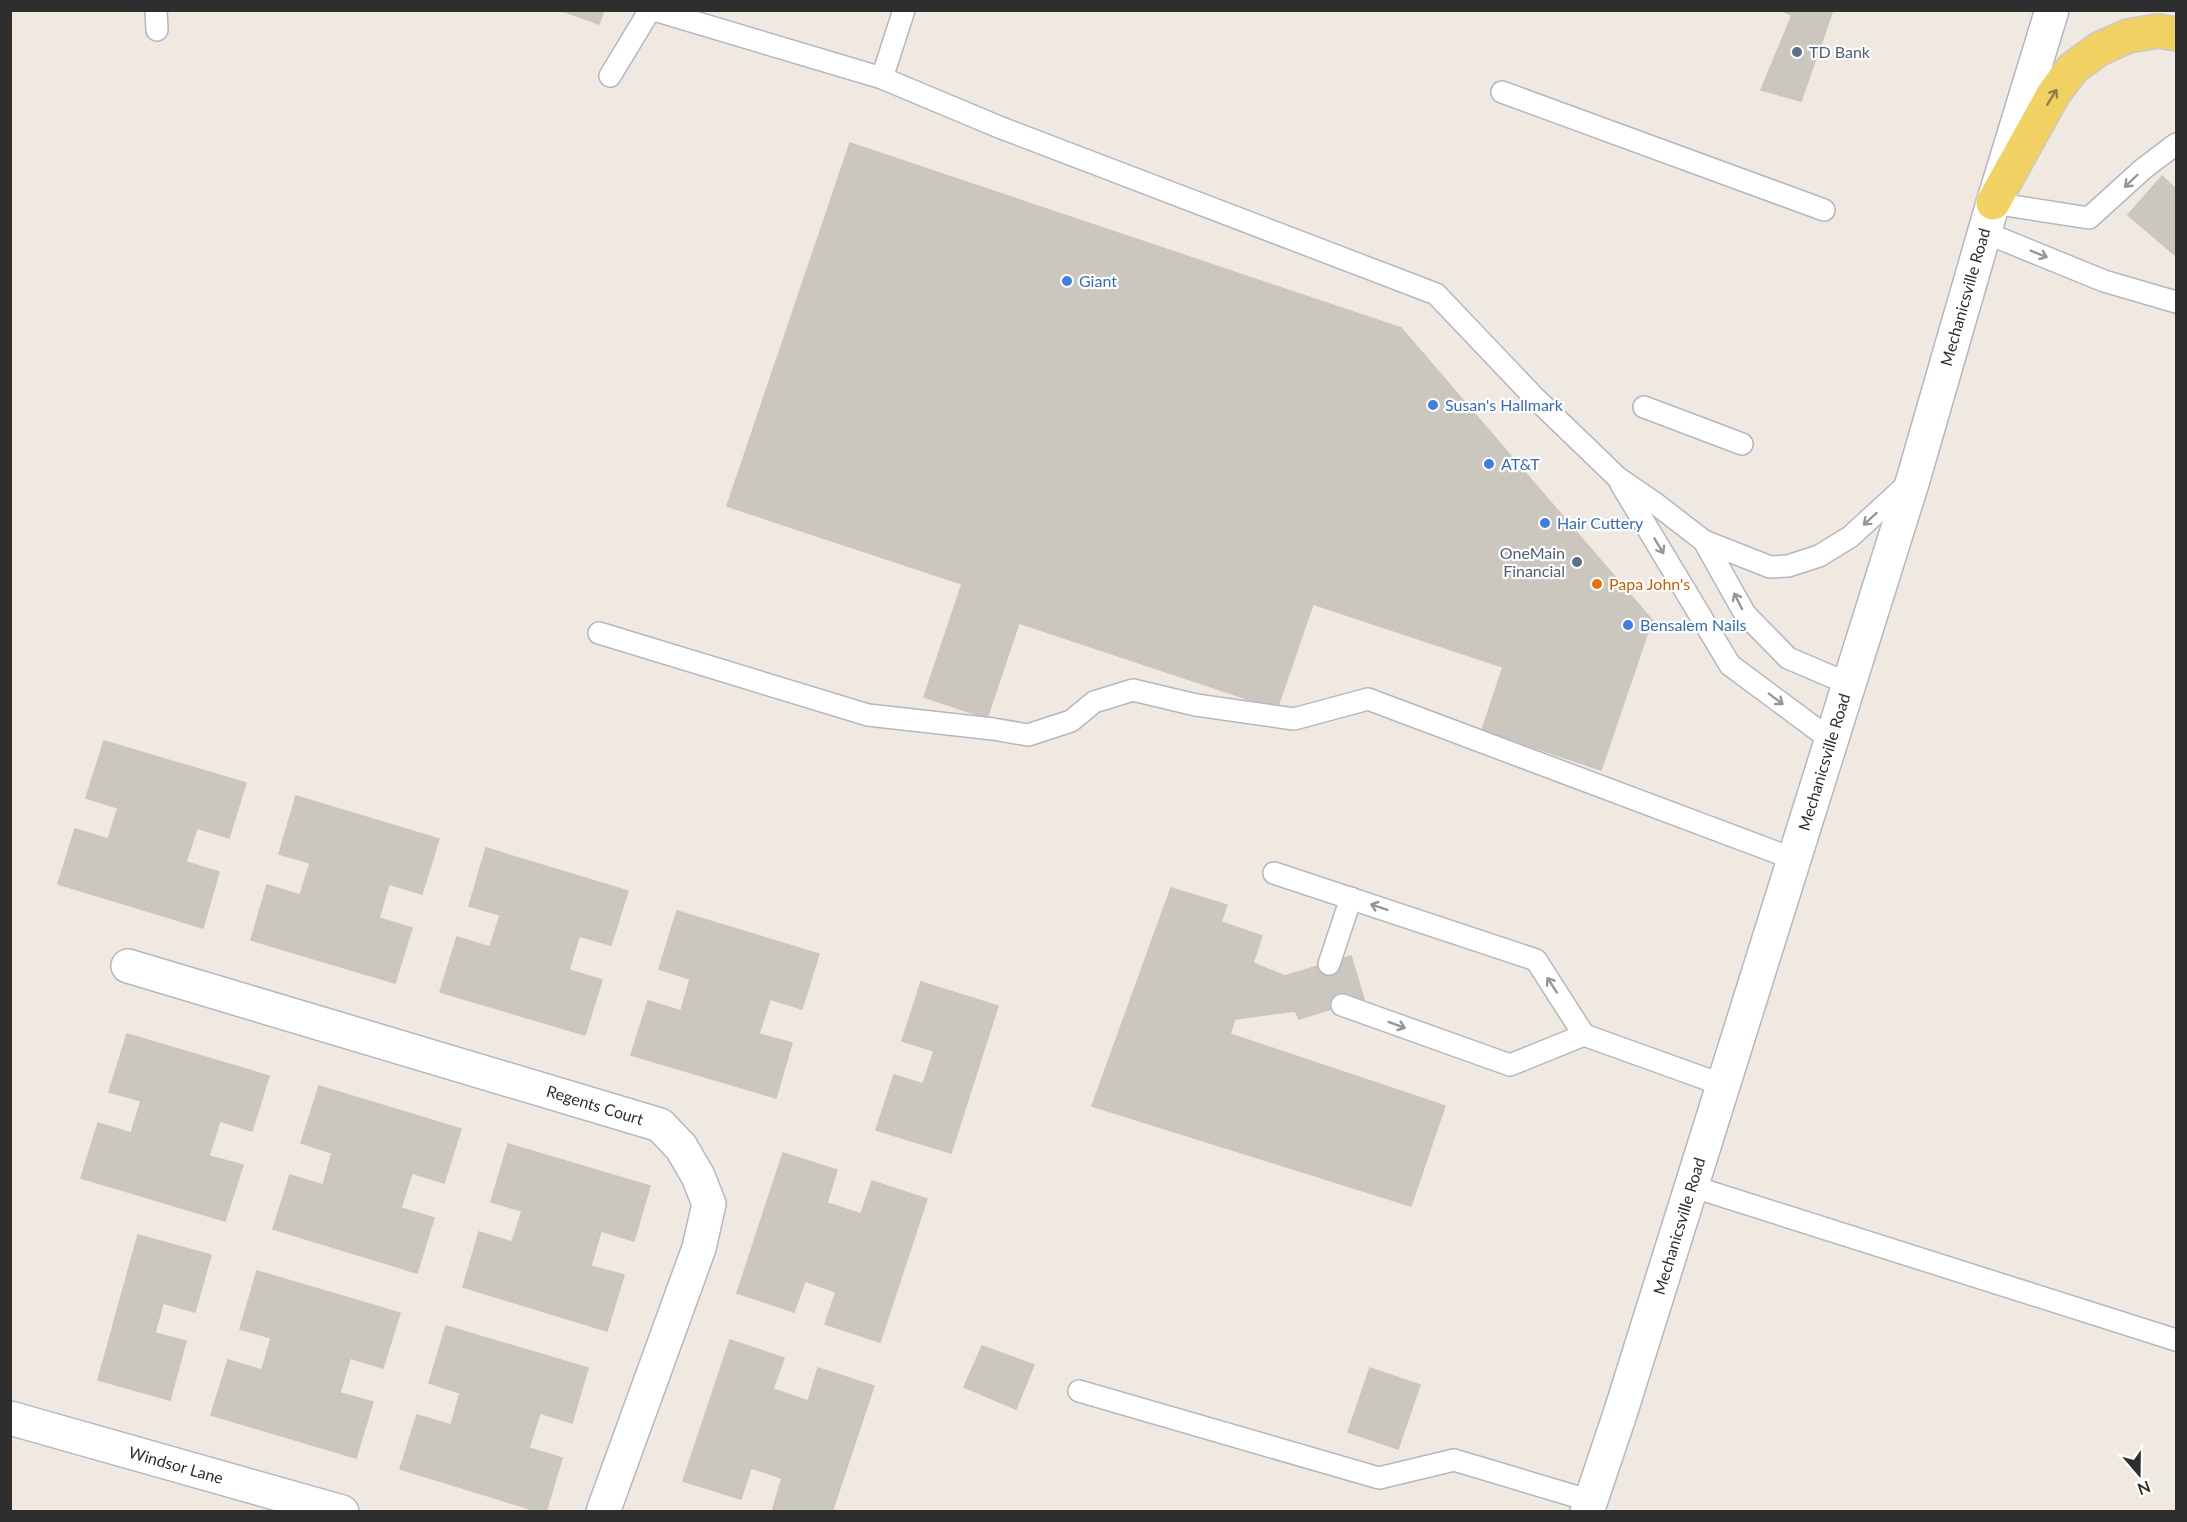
<svg xmlns="http://www.w3.org/2000/svg" width="2187" height="1522" font-family="Lato,sans-serif">
  <style>
    .building { fill: #cbc7bf; stroke: #cbc5ba; stroke-width: 1.5 }
    .lines { fill: none; stroke-linecap: round; stroke-linejoin: round }
    .service-casing { stroke: #b4b7c1; stroke-width: 24 }
    .minor-casing { stroke: #b4b7c1; stroke-width: 36 }
    .tertiary-casing { stroke: #b4b7c1; stroke-width: 36 }
    .primary-casing { stroke: #c9c9c9; stroke-width: 36 }
    .service { stroke: #fff; stroke-width: 21 }
    .minor { stroke: #fff; stroke-width: 33 }
    .tertiary { stroke: #fff; stroke-width: 33 }
    .primary { stroke: #f2d163; stroke-width: 33 }
    .oneway { stroke: #908048 }
    .oneway2 { stroke: #969696 }
    .service-dot { fill: #5c6f8a; stroke: #fff; stroke-width: 2 }
    .shop-dot { fill: #3f7fe0; stroke: #fff; stroke-width: 2 }
    .food-dot { fill: #e8710a; stroke: #fff; stroke-width: 2 }
    .labels { text-anchor: middle; stroke-width: 4.5; stroke-linejoin: round; paint-order: stroke }
    .service-label { font-size: 16px; fill: #4e5e75; stroke: #fff; text-anchor: start }
    .shop-label { font-size: 16px; fill: #366cbe; stroke: #fff; text-anchor: start }
    .street-label { font-size: 16px; fill: #2e2e2e; stroke: #fff }
    .food-label { font-size: 16px; fill: #c56008; stroke: #fff; text-anchor: start }
  </style>
  <rect width="100%" height="100%" fill="#efe9e1"/>
  <g class="building">
    <path d="M560 10H604L599 24Z"/>
    <path d="M1779 10H1833L1801 101 1761 90 1792 15Z"/>
    <path d="M850 143 1401 328 1652 620 1601 770 1482 730 1503 667 1313 604 1277 709 1019 623 987 718 924 697 962 584 727 506Z"/>
    <path d="M2162 176 2176 189V256L2128 215Z"/>
    <path d="M104 741 246 783 229 838 197 828 186 862 219 872 203 928 58 884 75 829 108 839 118 808 86 798Z"/>
    <path d="M296 796 439 839 422 894 389 884 379 918 412 928 395 983 251 940 267 885 300 895 310 863 279 854Z"/>
    <path d="M486 848 628 891 611 945 579 936 569 970 602 980 585 1035 440 992 457 937 490 947 500 915 469 906Z"/>
    <path d="M1171 888 1227 905 1221 922 1262 936 1253 963 1285 976 1351 956 1364 999 1299 1019 1295 1011 1235 1019 1230 1034 1445 1106 1411 1206 1092 1106Z"/>
    <path d="M677 911 819 954 802 1009 770 999 759 1034 792 1043 776 1098 631 1055 648 1001 681 1011 690 979 659 969Z"/>
    <path d="M921 982 998 1006 951 1153 876 1130 894 1075 923 1084 934 1051 902 1041Z"/>
    <path d="M127 1034 269 1076 252 1131 220 1121 209 1156 243 1165 225 1221 81 1178 98 1123 131 1133 141 1101 109 1092Z"/>
    <path d="M319 1086 461 1129 444 1183 412 1173 401 1208 434 1218 417 1273 273 1229 290 1175 323 1185 332 1153 301 1143Z"/>
    <path d="M508 1144 650 1186 634 1241 601 1231 591 1266 624 1275 607 1331 463 1287 479 1232 512 1242 522 1211 491 1202Z"/>
    <path d="M783 1153 837 1170 827 1203 861 1214 872 1181 927 1199 880 1342 825 1324 836 1292 805 1281 794 1312 737 1293Z"/>
    <path d="M138 1235 211 1255 195 1312 163 1303 155 1333 186 1341 170 1400 98 1380Z"/>
    <path d="M257 1271 400 1313 383 1368 350 1358 340 1393 373 1402 356 1458 211 1415 228 1360 262 1370 271 1338 240 1329Z"/>
    <path d="M446 1326 588 1368 572 1423 540 1413 529 1448 562 1458 546 1512H540L400 1469 417 1415 451 1425 460 1393 429 1383Z"/>
    <path d="M730 1340 784 1358 773 1389 808 1401 818 1368 874 1386 832 1512H772L782 1478 751 1468 741 1499 683 1481Z"/>
    <path d="M982 1346 1034 1365 1016 1409 964 1387Z"/>
    <path d="M1370 1368 1420 1385 1398 1449 1348 1432Z"/>
  </g>
  <g class="lines">
    <g class="service-casing">
      <g id="service">
        <path d="M156 10 157 30"/>
        <path d="M654 10 882 78 999 127 1436 294 1535 398 1618 478 1656 504 1704 541 1745 614 1788 658 1849 684"/>
        <path d="M610 76 650 10"/>
        <path d="M882 78 904 10"/>
        <path d="M1502 92 1824 210"/>
        <path d="M1993 203 2089 218 2143 169 2176 144"/>
        <path d="M1984 232 2104 281 2176 302"/>
        <path d="M1644 407 1742 444"/>
        <path d="M1621 484 1730 665 1831 740"/>
        <path d="M1704 541 1770 567 1788 566 1819 556 1850 537 1910 482"/>
        <path d="M599 633 868 715 993 729 1028 735 1071 721 1094 702 1133 690 1196 705 1294 719 1368 699 1794 859"/>
        <path d="M1274 873 1536 960 1584 1035 1723 1085"/>
        <path d="M1329 964 1351 898"/>
        <path d="M1342 1005 1510 1065 1584 1035"/>
        <path d="M1691 1186 2176 1340"/>
        <path d="M1079 1391 1379 1478 1454 1460 1591 1501"/>
      </g>
    </g>
    <g class="minor-casing">
      <g id="minor">
        <path d="M128 966 660 1125 681 1147 698 1176 709 1204 699 1248 603 1512"/>
        <path d="M10 1418 342 1512"/>
      </g>
    </g>
    <g class="tertiary-casing">
      <path id="tertiary" d="M1587 1512 1620 1414 1913 480 1993 203 2052 10"/>
    </g>
    <g class="primary-casing">
      <path id="primary" d="M1993 203 2054 93 2073 68 2099 49 2128 36 2158 31 2176 34"/>
    </g>
    <use href="#service" class="service"/>
    <use href="#minor" class="minor"/>
    <use href="#tertiary" class="tertiary"/>
    <use href="#primary" class="primary"/>
  </g>
  <defs><path id="oneway-shaft" d="M-6 0H5M1.5-3L5.5 0L1.5 3" fill="none" stroke-width="1.6" stroke-linecap="round" stroke-linejoin="round" transform="scale(1.5)"/></defs>
  <use class="oneway" href="#oneway-shaft" transform="translate(2052 97) rotate(-58)"/>
  <g class="oneway2">
    <use href="#oneway-shaft" transform="translate(2131 181) rotate(136)"/>
    <use href="#oneway-shaft" transform="translate(2039 254) rotate(22)"/>
    <use href="#oneway-shaft" transform="translate(1870 519) rotate(138)"/>
    <use href="#oneway-shaft" transform="translate(1659 546) rotate(59)"/>
    <use href="#oneway-shaft" transform="translate(1738 601) rotate(-117)"/>
    <use href="#oneway-shaft" transform="translate(1776 699) rotate(37)"/>
    <use href="#oneway-shaft" transform="translate(1379 907) rotate(-161)"/>
    <use href="#oneway-shaft" transform="translate(1552 985) rotate(-123)"/>
    <use href="#oneway-shaft" transform="translate(1397 1025) rotate(20)"/>
  </g>
  <g class="service-dot">
    <circle cx="1797" cy="52" r="6"/>
    <circle cx="1577" cy="562" r="6"/>
  </g>
  <g class="shop-dot">
    <circle cx="1067" cy="281" r="6"/>
    <circle cx="1433" cy="405" r="6"/>
    <circle cx="1489" cy="464" r="6"/>
    <circle cx="1545" cy="523" r="6"/>
    <circle cx="1628" cy="625" r="6"/>
  </g>
  <circle class="food-dot" cx="1597" cy="584" r="6"/>
  <g class="labels">
    <g class="service-label">
      <text x="1809" y="58">TD Bank</text>
      <text x="1565" y="559" text-anchor="end">OneMain<tspan x="1565" dy="18">Financial</tspan></text>
    </g>
    <g class="shop-label">
      <text x="1079" y="287">Giant</text>
      <text x="1445" y="411">Susan's Hallmark</text>
      <text x="1501" y="470">AT&amp;T</text>
      <text x="1557" y="529">Hair Cuttery</text>
      <text x="1640" y="631">Bensalem Nails</text>
    </g>
    <g class="street-label">
      <text transform="translate(1965 297) rotate(-74)" y="6">Mechanicsville Road</text>
      <text transform="translate(1824 762) rotate(-73)" y="6">Mechanicsville Road</text>
      <text transform="translate(595 1105) rotate(17)" y="6">Regents Court</text>
      <text transform="translate(1679 1226) rotate(-73)" y="6">Mechanicsville Road</text>
      <text transform="translate(176 1465) rotate(16)" y="6">Windsor Lane</text>
    </g>
    <g class="food-label">
      <text x="1609" y="590">Papa John's</text>
    </g>
  </g>
  <rect width="2187" height="1522" fill="none" stroke="#2e2e2e" stroke-width="24"/>
  <g transform="translate(2139 1474) rotate(160)" stroke="#ffffff" stroke-width="4.5" paint-order="stroke">
  <path d="M0-4.5L10 22L0 15L-10 22Z" fill="#2e2e2e"/>
  <text y="-9" font-size="16" font-weight="bold" text-anchor="middle" fill="#2e2e2e">N</text>
  </g>
</svg>
